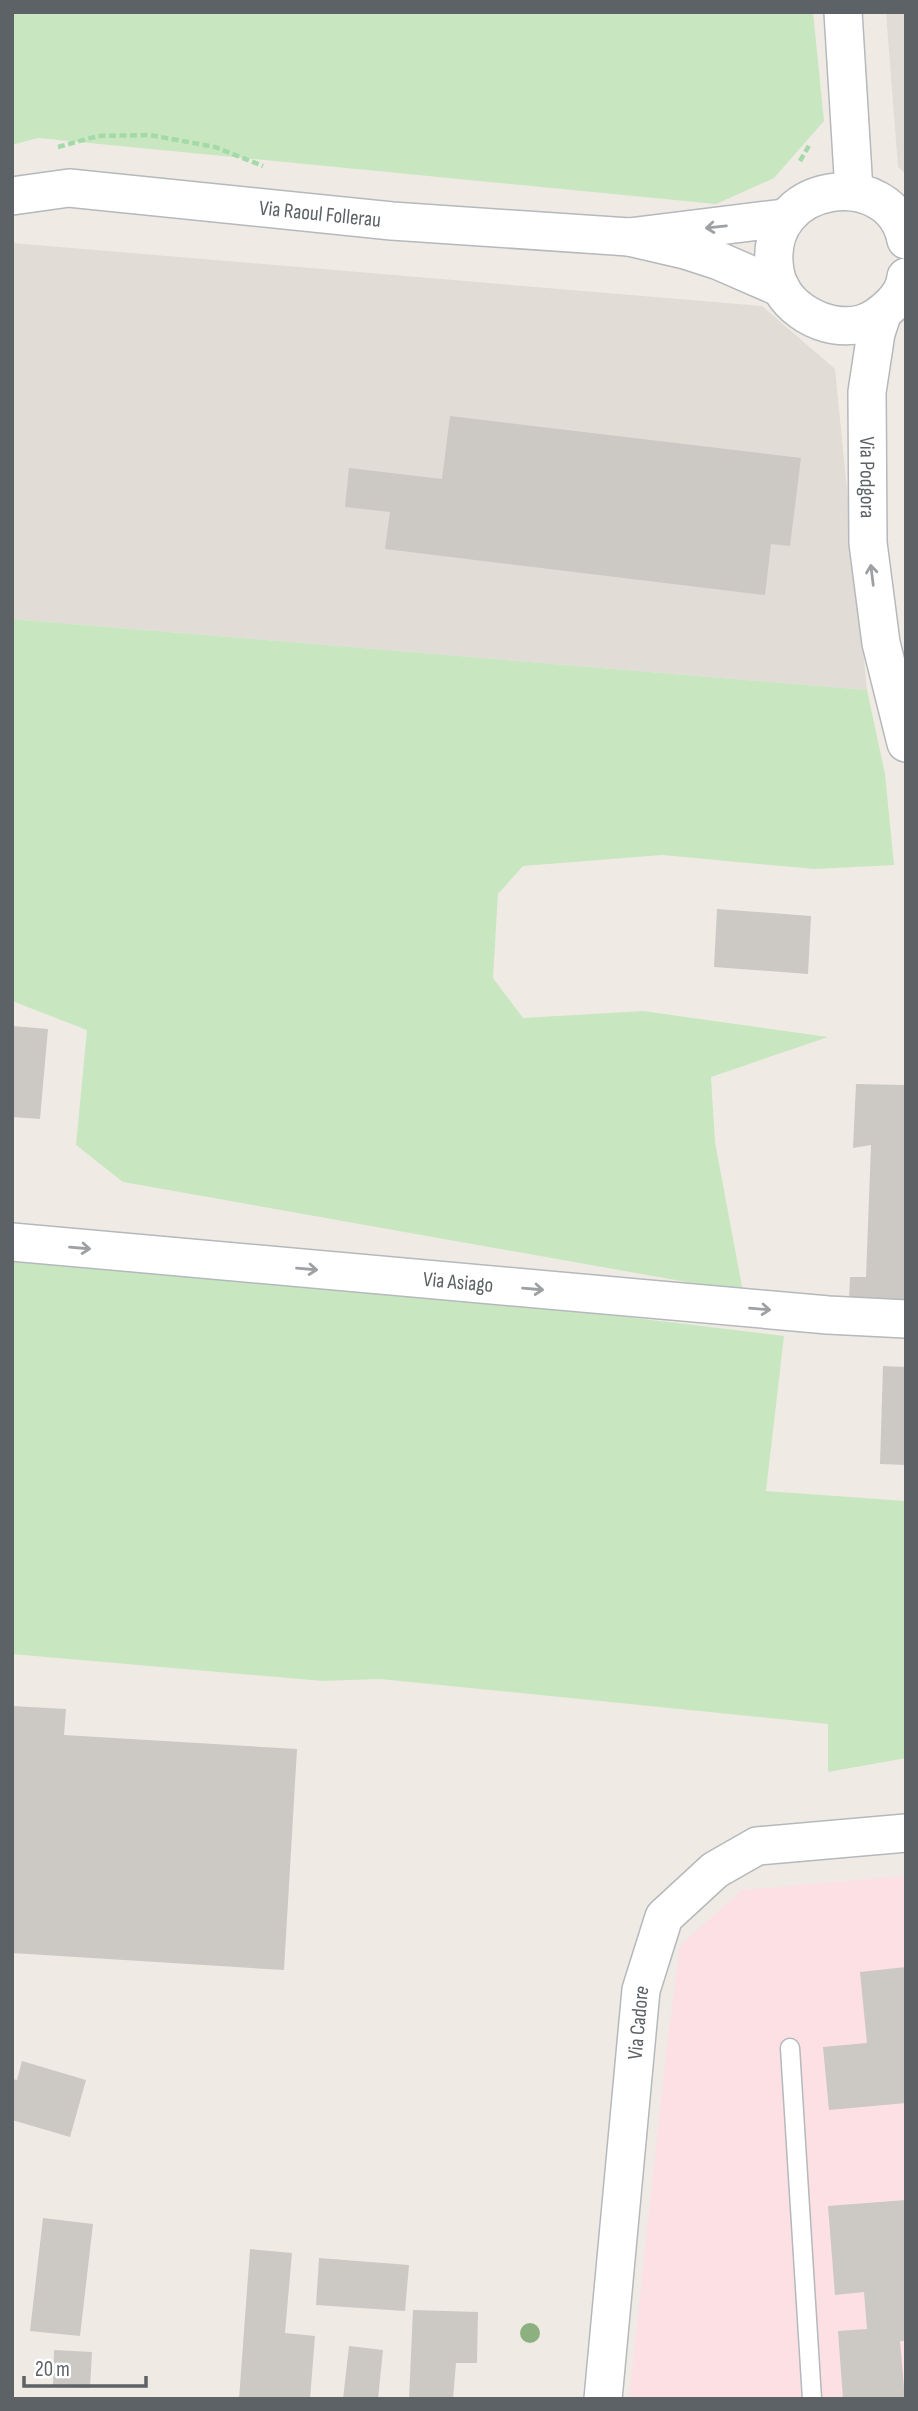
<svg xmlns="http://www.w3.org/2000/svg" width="918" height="2411" font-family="'Sofia Sans Condensed',sans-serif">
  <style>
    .education { fill: #e1dcd5 }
    .medical { fill: #fce0e3 }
    .green { fill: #c8e7c0 }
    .building { fill: #ccc8c3 }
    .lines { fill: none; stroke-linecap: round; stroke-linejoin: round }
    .lane-casing { stroke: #b5b8bc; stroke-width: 21 }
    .street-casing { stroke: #b5b8bc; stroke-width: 40 }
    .path { stroke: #a3daa7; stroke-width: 4.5; stroke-dasharray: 7 3.5; stroke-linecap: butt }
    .lane { stroke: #fff; stroke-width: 18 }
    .street { stroke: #fff; stroke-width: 37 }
    .tree { fill: #8db081 }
    .oneway { stroke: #9da1a3 }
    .labels { text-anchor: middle; stroke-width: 6; stroke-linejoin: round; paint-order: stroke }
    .street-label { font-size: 21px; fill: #5c6265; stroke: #fff }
  </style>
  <rect width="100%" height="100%" fill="#efebe4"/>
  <g class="education">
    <path d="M886 12H906V174L898 167Z"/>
    <path d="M12 243 762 306 835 369 867 690 12 619Z"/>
  </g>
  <path class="medical" d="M906 1876V2399H629L666 2053 680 1945 742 1890Z"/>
  <g class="green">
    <path d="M12 12H813L824 121 774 178 716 204 38 138 12 145Z"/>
    <path d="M12 619 867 690 885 774 894 865 814 869 662 855 523 866 498 894 493 978 523 1018 643 1011 828 1037 711 1077 715 1142 743 1292 123 1182 76 1145 87 1030 12 1001Z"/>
    <path d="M12 1243 784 1336 766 1491 906 1501V1758L828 1772V1724L380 1679 323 1681 12 1654Z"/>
  </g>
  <g class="building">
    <path d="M450 416 801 458 790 546 771 544 765 595 385 549 390 512 345 507 349 468 442 479Z"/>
    <path d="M717 909 811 916 808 974 714 967Z"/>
    <path d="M12 1026 48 1029 40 1119 12 1117Z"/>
    <path d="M856 1084 906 1085V1302L849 1300 850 1277H866L871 1145 853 1148Z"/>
    <path d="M883 1366 906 1367V1465L880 1464Z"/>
    <path d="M12 1706 66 1709 64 1735 297 1749 284 1970 12 1953Z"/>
    <path d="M906 1967V2103L829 2110 823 2047 867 2043 860 1972Z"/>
    <path d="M22 2061 86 2080 70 2137 12 2120V2079L17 2080Z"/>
    <path d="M906 2200V2341H900L905 2399H843L838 2331 867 2329 864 2292 835 2295 828 2206Z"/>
    <path d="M43 2218 93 2224 80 2336 30 2331Z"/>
    <path d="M250 2249 292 2253 285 2333 315 2336 310 2399H239Z"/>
    <path d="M319 2258 409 2265 405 2311 316 2305Z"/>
    <path d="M413 2310 478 2312 477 2363H456L453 2399H409Z"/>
    <path d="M349 2346 383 2350 378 2399H343Z"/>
    <path d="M54 2350 92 2352 90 2388 53 2387Z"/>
  </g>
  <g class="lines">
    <g class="lane-casing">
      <path id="lane" d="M790 2048 812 2399"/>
    </g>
    <g class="street-casing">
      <g id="street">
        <path d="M843 12 854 191"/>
        <path id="s1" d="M12 196 69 188 392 221 629 237"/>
        <path d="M906 240C892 164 760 180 775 271 781 308 826 333 861 324 873 321 883 313 892 304 899 297 905 287 906 277"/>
        <path d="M781 288 719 261 685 250 629 237 784 218"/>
        <path id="s2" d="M882 315 876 333 867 392 868 543 881 643 906 743"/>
        <path id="s3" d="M12 1242 828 1315 906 1319"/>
        <path id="s4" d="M603 2399 641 1990 664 1917 715 1870 757 1846 906 1833"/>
      </g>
    </g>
    <g class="path">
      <path d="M58 147 98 136 150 135 215 147 263 166"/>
      <path d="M800 161 810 144"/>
    </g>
    <use href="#lane" class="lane"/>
    <use href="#street" class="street"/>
  </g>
  <circle class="tree" cx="530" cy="2333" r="10"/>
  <defs><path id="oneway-shaft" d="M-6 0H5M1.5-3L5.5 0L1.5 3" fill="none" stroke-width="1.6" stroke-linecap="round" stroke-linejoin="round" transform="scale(1.75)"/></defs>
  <g class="oneway">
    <use href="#oneway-shaft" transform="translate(716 227) rotate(174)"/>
    <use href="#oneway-shaft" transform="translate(872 575) rotate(-97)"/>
    <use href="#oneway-shaft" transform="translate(80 1248) rotate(5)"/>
    <use href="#oneway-shaft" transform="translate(307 1269) rotate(5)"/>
    <use href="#oneway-shaft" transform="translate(533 1289) rotate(5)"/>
    <use href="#oneway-shaft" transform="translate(760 1309) rotate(5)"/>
  </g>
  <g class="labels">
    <g class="street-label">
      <text dy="7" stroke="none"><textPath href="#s1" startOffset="310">Via Raoul Follerau</textPath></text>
      <text dy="7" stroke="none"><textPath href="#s2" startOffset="164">Via Podgora</textPath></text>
      <text dy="7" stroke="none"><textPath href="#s3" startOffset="448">Via Asiago</textPath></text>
      <text dy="7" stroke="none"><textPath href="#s4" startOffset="378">Via Cadore</textPath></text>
    </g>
  </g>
  <rect width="918" height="2411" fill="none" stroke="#5c6265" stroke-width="28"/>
  <path d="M24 2376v10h122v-10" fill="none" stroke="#5c6265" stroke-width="3.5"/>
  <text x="35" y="2376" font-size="21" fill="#5c6265" stroke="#ffffff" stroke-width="5" paint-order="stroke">20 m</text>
</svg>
